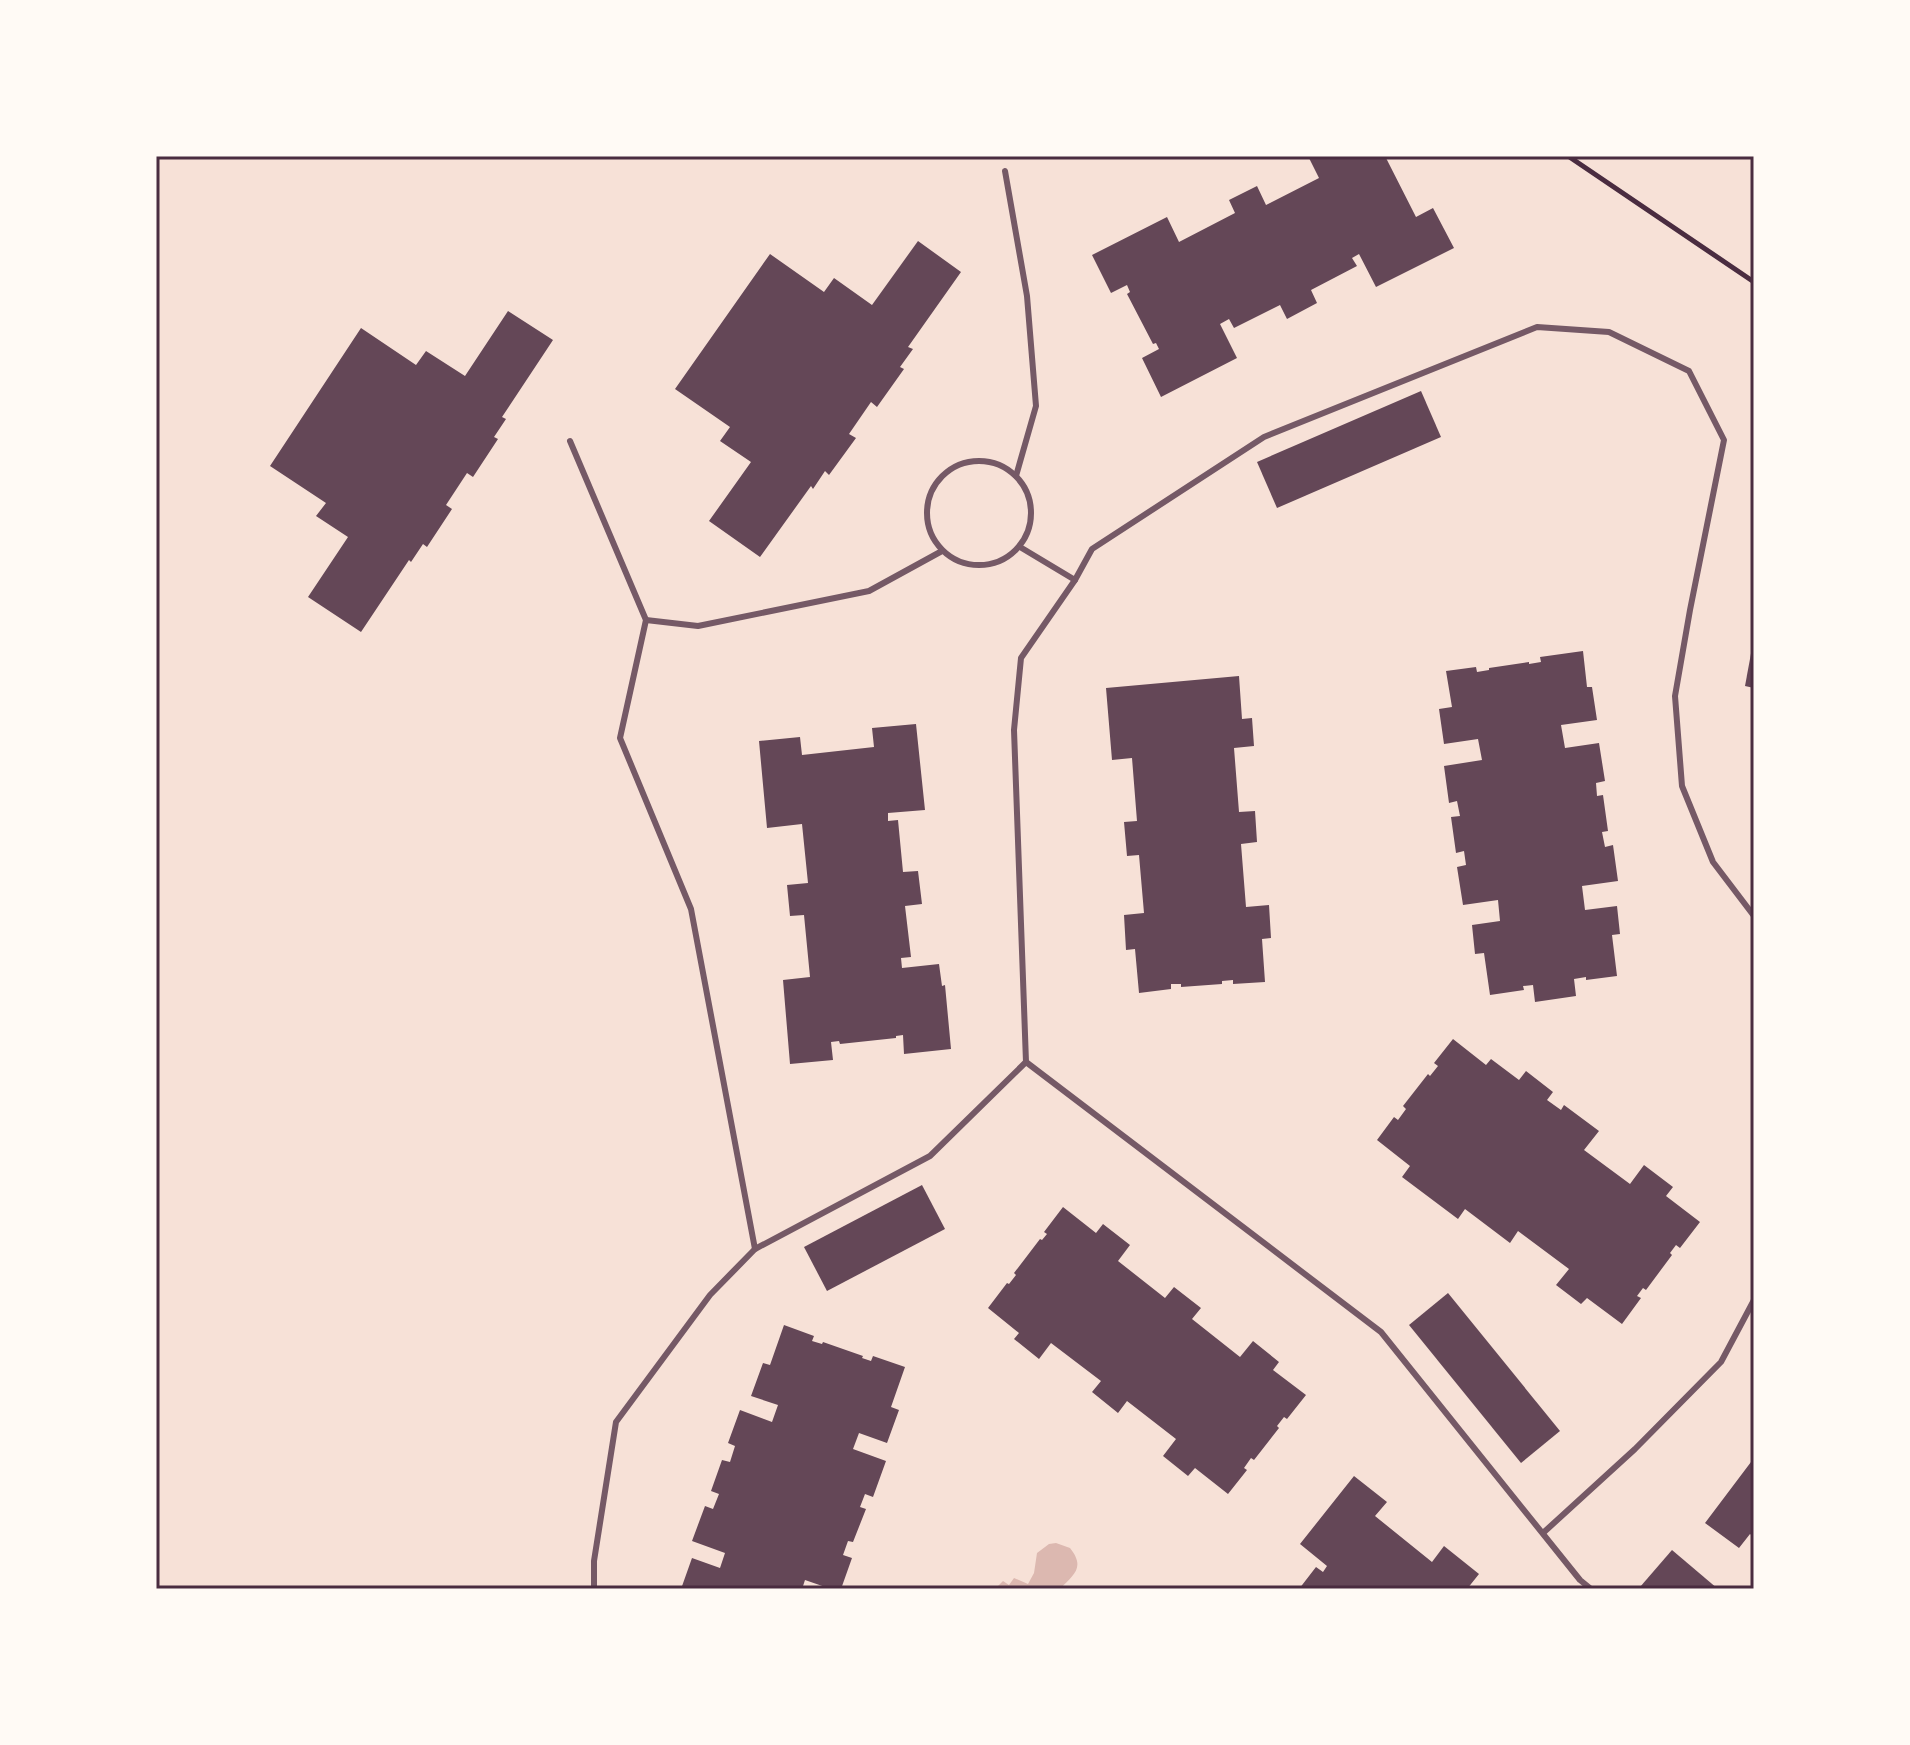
<svg xmlns="http://www.w3.org/2000/svg" width="1910" height="1745" font-family="'Noto Sans',sans-serif">
  <style>
    .water { fill: #dcb8b0 }
    .building { fill: #644757 }
    .lines { fill: none; stroke-linecap: round; stroke-linejoin: round }
    .path { stroke: #4a2c40; stroke-width: 5 }
    .service { stroke: #755966; stroke-width: 6 }
    .neatline { fill: none; stroke: #4a2c40; stroke-width: 3 }
  </style>
  <rect width="100%" height="100%" fill="#f7e1d7"/>
  <path class="water" d="M1056 1543 1070 1548C1086 1568 1073 1575 1060 1589H995L1003 1581 1009 1585 1014 1578 1028 1584 1034 1573 1037 1553 1049 1544Z"/>
  <g class="building">
    <path d="M1308 156H1385L1416 217 1433 208 1454 248 1376 287 1359 254 1352 258 1357 266 1311 290 1317 303 1287 319 1280 305 1234 328 1229 319 1220 324 1237 358 1161 397 1142 358 1159 349 1156 343 1153 344 1127 294 1130 292 1127 285 1111 293 1092 255 1167 217 1179 242 1235 213 1229 200 1257 186 1266 205 1319 178Z"/>
    <path d="M918 241 961 272 908 347 913 349 900 367 904 369 877 407 871 402 849 434 856 438 829 475 825 471 813 489 811 486 760 557 709 521 751 462 720 441 730 427 675 389 770 254 824 292 834 278 872 305Z"/>
    <path d="M508 311 553 340 502 417 506 419 494 437 498 439 473 477 467 473 446 505 452 509 427 547 423 544 411 562 409 560 361 632 308 597 348 537 316 516 326 503 270 466 361 328 416 365 426 351 465 376Z"/>
    <path d="M1421 391 1441 437 1277 508 1257 462Z"/>
    <path d="M1752 648H1754V688L1745 686Z"/>
    <path d="M1583 651 1587 687H1592L1597 720 1561 725 1565 748 1599 743 1605 781 1596 783 1597 796 1603 795 1608 831 1602 832 1605 847 1613 845 1618 881 1582 886 1585 910 1617 906 1620 934 1612 935 1617 976 1586 980V977L1574 979 1576 996 1535 1002 1533 985 1523 986 1524 990 1490 995 1484 953 1475 954 1472 925 1500 921 1498 900 1463 905 1457 867 1466 865 1464 851 1456 853 1451 817 1460 816 1457 801 1449 803 1444 766 1482 760 1478 739 1444 744 1439 709 1452 707 1446 671 1476 667 1477 672 1489 670V668L1529 662V664L1541 662 1540 657Z"/>
    <path d="M1239 676 1242 719 1252 718 1254 746 1234 748 1239 812 1255 811 1257 842 1241 844 1246 907 1269 905 1271 938 1262 939 1265 982 1233 984V980L1222 981V984L1181 987V984H1171V989L1139 993 1135 949 1126 950 1124 915 1144 913 1139 855 1127 856 1124 822 1137 821 1132 758 1112 760 1106 688Z"/>
    <path d="M916 724 925 810 888 813V821L898 820 903 872 918 871 922 904 905 906 911 957 901 958 902 968 939 964 942 986 945 985 951 1049 904 1054 903 1035 896 1036V1038L840 1044 839 1041 831 1042 833 1060 790 1064 783 980 810 977 804 915 790 916 787 885 808 883 802 824 767 828 759 741 800 737 802 755 874 747 872 728Z"/>
    <path d="M1453 1039 1486 1065 1491 1059 1519 1080 1526 1071 1553 1092 1547 1100 1561 1110 1564 1105 1599 1131 1584 1150 1630 1184 1644 1165 1673 1187 1666 1196 1700 1222 1680 1248 1676 1245 1670 1253 1672 1255 1646 1290 1643 1288 1637 1296 1641 1298 1622 1324 1587 1298 1581 1304 1556 1285 1569 1269 1518 1231 1510 1243 1465 1209 1458 1219 1402 1177 1410 1166 1377 1140 1394 1117 1398 1120 1406 1109 1403 1106 1428 1074 1430 1076 1438 1066 1434 1063Z"/>
    <path d="M922 1185 945 1229 827 1291 804 1247Z"/>
    <path d="M1063 1207 1096 1233 1103 1224 1130 1245 1118 1261 1165 1298 1174 1287 1201 1308 1192 1319 1240 1357 1253 1341 1279 1362 1273 1370 1306 1395 1287 1419 1284 1417 1277 1426 1279 1428 1254 1460 1251 1458 1244 1468 1247 1470 1228 1494 1195 1468 1188 1476 1163 1456 1176 1439 1127 1401 1118 1413 1092 1392 1101 1381 1051 1343 1039 1359 1014 1339 1019 1333 988 1308 1007 1283 1009 1284 1016 1275 1014 1273 1040 1239 1042 1240 1047 1234 1044 1232Z"/>
    <path d="M1448 1293 1560 1431 1521 1463 1409 1325Z"/>
    <path d="M784 1325 814 1336 812 1341 822 1344 823 1342 863 1356 862 1358 871 1361 873 1356 905 1367 891 1407 899 1410 887 1443 859 1433 853 1449 886 1461 873 1497 865 1494 860 1507 866 1509 853 1542 848 1541 843 1555 852 1558 841 1589H831L805 1580 802 1589H681L692 1558 720 1568 725 1553 692 1541 705 1506 713 1509 719 1494 711 1491 722 1460 730 1462 735 1446 728 1443 740 1410 772 1422 778 1405 751 1396 763 1363 770 1365Z"/>
    <path d="M1754 1458V1537L1750 1534 1739 1548 1705 1523Z"/>
    <path d="M1354 1476 1387 1502 1375 1516 1432 1562 1444 1546 1479 1574 1467 1589H1299L1316 1567 1323 1572 1327 1566 1300 1544Z"/>
    <path d="M1672 1550 1718 1589H1641L1640 1587Z"/>
  </g>
  <g class="lines">
    <path class="path" d="M1568 156 1754 282"/>
    <g class="service">
      <path d="M1005 171 1027 296 1036 406 1016 476"/>
      <path d="M570 441 646 620 620 738 691 909 755 1249"/>
      <circle cx="979" cy="513" r="52"/>
      <path d="M1020 547 1075 580"/>
      <path d="M646 620 698 626 869 591 942 551"/>
      <path d="M1026 1062 1381 1332 1580 1580 1591 1589"/>
      <path d="M1543 1533 1635 1449 1721 1362 1754 1300"/>
      <path d="M594 1589V1561L616 1422 710 1295 755 1249 930 1156 1026 1062 1014 730 1021 658 1075 580 1092 549 1264 437 1537 327 1609 332 1689 371 1724 440 1690 610 1675 696 1682 786 1713 862 1754 916"/>
    </g>
  </g>
  <rect width="1910" height="1745" fill="none" stroke="#fffaf5" stroke-width="316"/>
  <rect x="158" y="158" width="1594" height="1429" class="neatline"/>
</svg>
